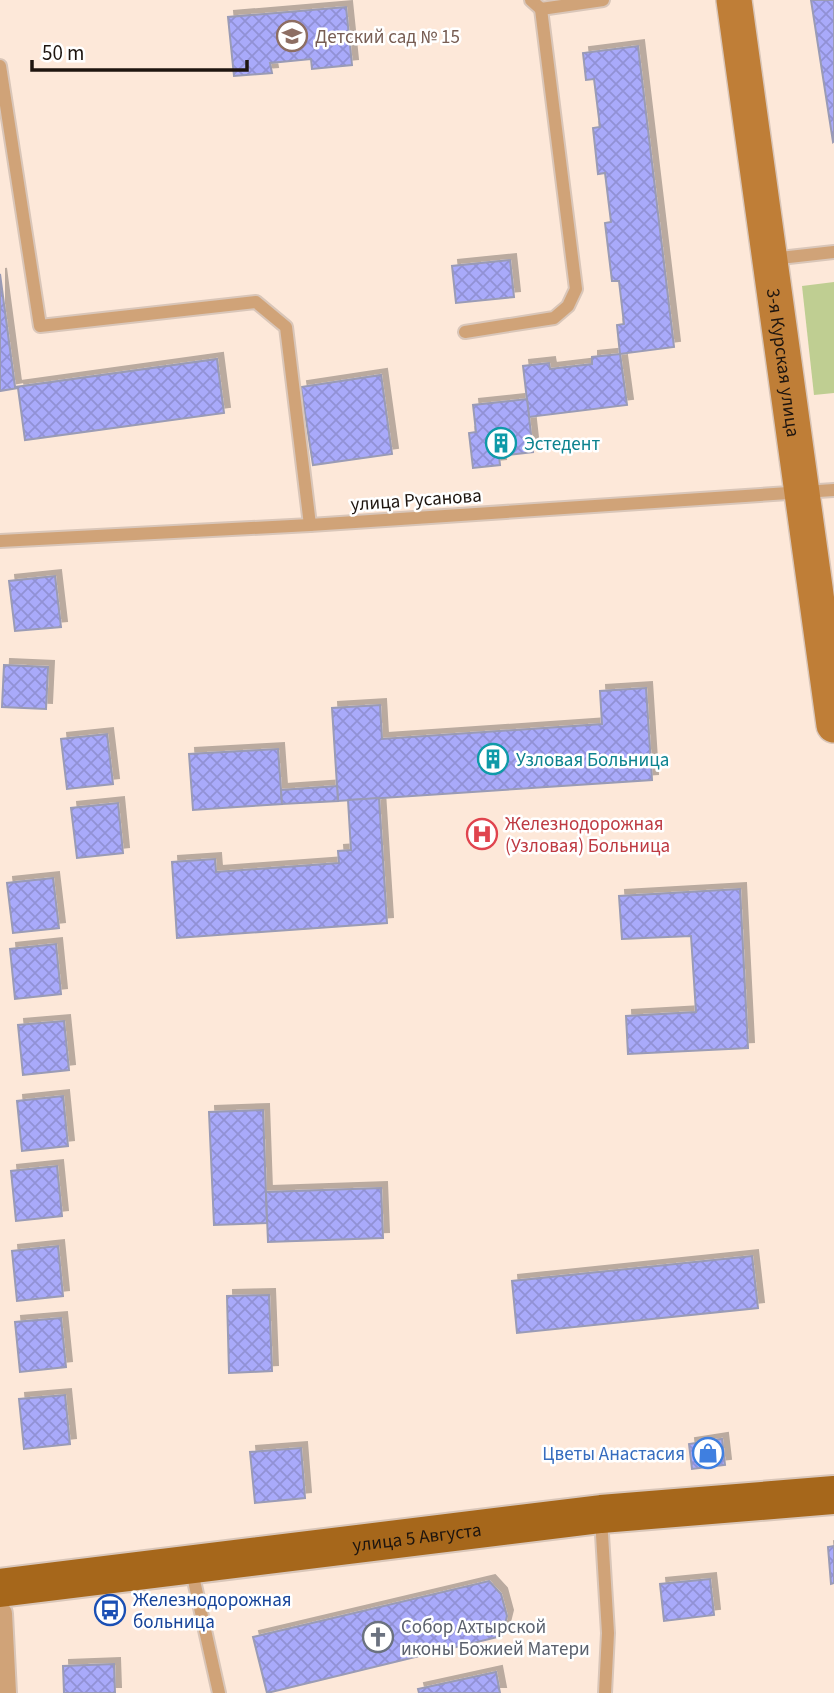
<svg xmlns="http://www.w3.org/2000/svg" width="834" height="1693" font-family="'Source Sans 3',sans-serif">
  <style>
    .grass { fill: #bfce92 }
    .building { fill: url(#building-cross-hatch); stroke: #9a9bb5; stroke-width: 2; filter: url(#shadow) }
    .lines { fill: none; stroke-linecap: round; stroke-linejoin: round }
    .service-casing { stroke: #d9c6b9; stroke-width: 16 }
    .minor-casing { stroke: #d9c6b9; stroke-width: 28 }
    .secondary-casing { stroke: #d9c6b9; stroke-width: 38 }
    .primary-casing { stroke: #d9c6b9; stroke-width: 42 }
    .service { stroke: #d0a378; stroke-width: 12 }
    .minor { stroke: #d0a378; stroke-width: 24 }
    .secondary { stroke: #bf7e37; stroke-width: 35 }
    .primary { stroke: #a6671b; stroke-width: 38 }
    .labels { text-anchor: middle; stroke-width: 5; stroke-linejoin: round; paint-order: stroke }
    .education-label { font-size: 19px; fill: #785e54; stroke: #fff; text-anchor: start }
    .street-label { font-size: 19px; fill: #1e150f; stroke: #fff }
    .culture-label { font-size: 19px; fill: #0d838f; stroke: #fff; text-anchor: start }
    .health-label { font-size: 19px; fill: #be3a42; stroke: #fff; text-anchor: start }
    .shop-label { font-size: 19px; fill: #366cbe; stroke: #fff; text-anchor: end }
    .transit-label { font-size: 19px; fill: #164399; stroke: #fff; text-anchor: start }
    .worship-label { font-size: 19px; fill: #5b616d; stroke: #fff; text-anchor: start }
  </style>
  <defs>
    <pattern id="building-cross-hatch" width="8" height="8" patternUnits="userSpaceOnUse" patternTransform="scale(1.75)"><rect width="8" height="8" fill="#a9aafa"/><path d="M0 0l8 8M0 8l8-8" fill="none" stroke="#9191d5"/></pattern>
    <filter id="shadow"><feDropShadow dx="6" dy="-6" stdDeviation="0" flood-color="#0004"/></filter>
  </defs>
  <rect width="100%" height="100%" fill="#fde8d9"/>
  <path class="grass" d="M834 282V393L814 395 802 286Z"/>
  <g class="building">
    <path d="M811 0H834V141L833 142Z"/>
    <path d="M346 7 352 65 312 69 311 59 270 63 272 73 234 76 228 17Z"/>
    <path d="M638 46 674 347 620 354 617 325 624 324 619 281H612L605 223 611 222 605 173 598 174 593 128 600 127 594 79 586 80 583 53Z"/>
    <path d="M510 260 514 297 456 303 452 266Z"/>
    <path d="M0 274 15 387 217 359 224 413 25 440 18 388 0 391Z"/>
    <path d="M620 354 627 405 529 417 523 366 549 363 550 369 592 364V357Z"/>
    <path d="M381 375 392 454 313 465 301 387Z"/>
    <path d="M527 399 533 452 499 456 500 465 473 468 469 433 476 432 473 405Z"/>
    <path d="M55 576 61 627 15 631 9 581Z"/>
    <path d="M4 665 48 667 46 709 2 707Z"/>
    <path d="M646 688 652 780 338 801 332 708 380 705 382 739 602 724 600 691Z"/>
    <path d="M107 734 113 784 67 789 61 739Z"/>
    <path d="M278 749 282 804 193 810 189 754Z"/>
    <path d="M337 786 338 801 282 804 281 790Z"/>
    <path d="M379 798 387 923 177 938 172 862 215 859 216 872 339 863 338 851 351 850 348 800Z"/>
    <path d="M118 803 123 853 77 858 71 808Z"/>
    <path d="M53 878 59 928 13 933 7 883Z"/>
    <path d="M740 889 748 1048 628 1054 626 1016 696 1012 691 936 622 939 619 896Z"/>
    <path d="M56 944 61 994 15 999 10 949Z"/>
    <path d="M64 1021 69 1070 23 1075 18 1025Z"/>
    <path d="M63 1096 68 1146 22 1151 17 1101Z"/>
    <path d="M263 1110 267 1223 214 1225 209 1112Z"/>
    <path d="M57 1166 62 1216 16 1221 11 1171Z"/>
    <path d="M381 1188 383 1238 268 1242 266 1192Z"/>
    <path d="M58 1246 63 1296 17 1301 12 1251Z"/>
    <path d="M752 1256 758 1308 517 1333 512 1281Z"/>
    <path d="M269 1295 272 1371 229 1373 227 1296Z"/>
    <path d="M61 1318 66 1367 20 1372 15 1322Z"/>
    <path d="M65 1395 70 1444 24 1449 19 1399Z"/>
    <path d="M722 1439 725 1465 692 1469 689 1444Z"/>
    <path d="M301 1448 305 1498 255 1503 250 1452Z"/>
    <path d="M834 1546V1583L831 1584 828 1547Z"/>
    <path d="M710 1579 714 1615 664 1621 660 1584Z"/>
    <path d="M489 1581 501 1594 507 1616 502 1636 267 1693 253 1637Z"/>
    <path d="M114 1664 115 1693H64L63 1666Z"/>
    <path d="M496 1672 500 1693H419L418 1689Z"/>
  </g>
  <g class="lines">
    <g class="service-casing">
      <g id="service">
        <path d="M531 0 541 9 603 0"/>
        <path d="M0 66 40 326 256 302 286 327 310 525"/>
        <path d="M771 259 834 252"/>
        <path d="M465 332 554 318 568 306 576 289 541 9"/>
        <path d="M0 541 310 525 834 490"/>
        <path d="M601 1518 608 1633 605 1693"/>
        <path d="M191 1567 219 1693"/>
      </g>
    </g>
    <g class="minor-casing">
      <path id="minor" d="M0 1614 4 1693"/>
    </g>
    <g class="secondary-casing">
      <g id="secondary">
        <path id="s1" d="M734 0 834 725"/>
      </g>
    </g>
    <g class="primary-casing">
      <g id="primary">
        <path id="s2" d="M0 1588 601 1514 834 1495"/>
      </g>
    </g>
    <use href="#service" class="service"/>
    <use href="#minor" class="minor"/>
    <use href="#secondary" class="secondary"/>
    <use href="#primary" class="primary"/>
  </g>
  <defs>
    <g id="school-ring" transform="scale(1.575)"><circle r="9.5" fill="#fff" stroke="#8d6e63" stroke-width="1.5"/><path d="M0-5L7-2L0 1L-7-2ZM-4 1L0 2.5L4 1V4Q0 6-4 4Z" fill="#8d6e63"/></g>
    <g id="building-ring" transform="scale(1.575)"><circle r="9.5" fill="#fff" stroke="#0f9aa8" stroke-width="1.5"/><path d="M-4-6H4V6H1V3H-1V6H-4ZM-2.5-4.3h1.7v1.8h-1.7ZM.8-4.3h1.7v1.8H.8ZM-2.5-1h1.7V.8h-1.7ZM.8-1h1.7V.8H.8Z" fill="#0f9aa8"/></g>
    <g id="hospital-ring" transform="scale(1.575)"><circle r="9.5" fill="#fff" stroke="#e0444e" stroke-width="1.5"/><path d="M-5-5h3v3.5h4V-5h3V5h-3V1.5h-4V5h-3Z" fill="#e0444e"/></g>
    <g id="shop-ring" transform="scale(1.575)"><circle r="9.5" fill="#fff" stroke="#3f7fe0" stroke-width="1.5"/><path d="M-5-2.5h2.3a2.7 3.5 0 0 1 5.4 0H5L5.5 6h-11ZM-1.5-2.5h3a1.5 2.3 0 0 0-3 0Z" fill="#3f7fe0"/></g>
    <g id="bus-ring" transform="scale(1.575)"><circle r="9.5" fill="#fff" stroke="#1a4fb4" stroke-width="1.5"/><path d="M-5-6H5V4H4V6H2V4H-2V6H-4V4H-5ZM-3.5-4V0h7V-4ZM-3.5 1.2v1.5H-2V1.2ZM2 1.2v1.5H3.5V1.2Z" fill="#1a4fb4"/></g>
    <g id="church-ring" transform="scale(1.575)"><circle r="9.5" fill="#fff" stroke="#6b7280" stroke-width="1.5"/><path d="M-1.2-6h2.4v3.5h3.3v2.4h-3.3V6h-2.4V-.1h-3.3v-2.4h3.3Z" fill="#6b7280"/></g>
  </defs>
  <g fill-rule="evenodd">
    <use href="#school-ring" x="292" y="36"/>
    <use href="#building-ring" x="501" y="443"/>
    <use href="#building-ring" x="493" y="759"/>
    <use href="#hospital-ring" x="482" y="834"/>
    <use href="#shop-ring" x="708" y="1453"/>
    <use href="#bus-ring" x="110" y="1610"/>
    <use href="#church-ring" x="378" y="1637"/>
  </g>
  <g class="labels">
    <g class="education-label">
      <text x="315" y="43">Детский сад № 15</text>
    </g>
    <g class="street-label">
      <text dy="7" stroke="none"><textPath href="#s1" startOffset="366">3-я Курская улица</textPath></text>
      <text transform="translate(416 499) rotate(-4)" y="7">улица Русанова</text>
      <text dy="7" stroke="none"><textPath href="#s2" startOffset="420">улица 5 Августа</textPath></text>
    </g>
    <g class="culture-label">
      <text x="524" y="450">Эстедент</text>
      <text x="516" y="766">Узловая Больница</text>
    </g>
    <g class="health-label">
      <text x="505" y="830">Железнодорожная<tspan x="505" dy="22">(Узловая) Больница</tspan></text>
    </g>
    <g class="shop-label">
      <text x="685" y="1460">Цветы Анастасия</text>
    </g>
    <g class="transit-label">
      <text x="133" y="1606">Железнодорожная<tspan x="133" dy="22">больница</tspan></text>
    </g>
    <g class="worship-label">
      <text x="401" y="1633">Собор Ахтырской<tspan x="401" dy="22">иконы Божией Матери</tspan></text>
    </g>
  </g>
  <path d="M32 60v10h215v-10" fill="none" stroke="#1e150f" stroke-width="3.5"/>
  <text x="42" y="60" font-size="21" fill="#1e150f" stroke="#ffffff" stroke-width="5" paint-order="stroke">50 m</text>
</svg>
